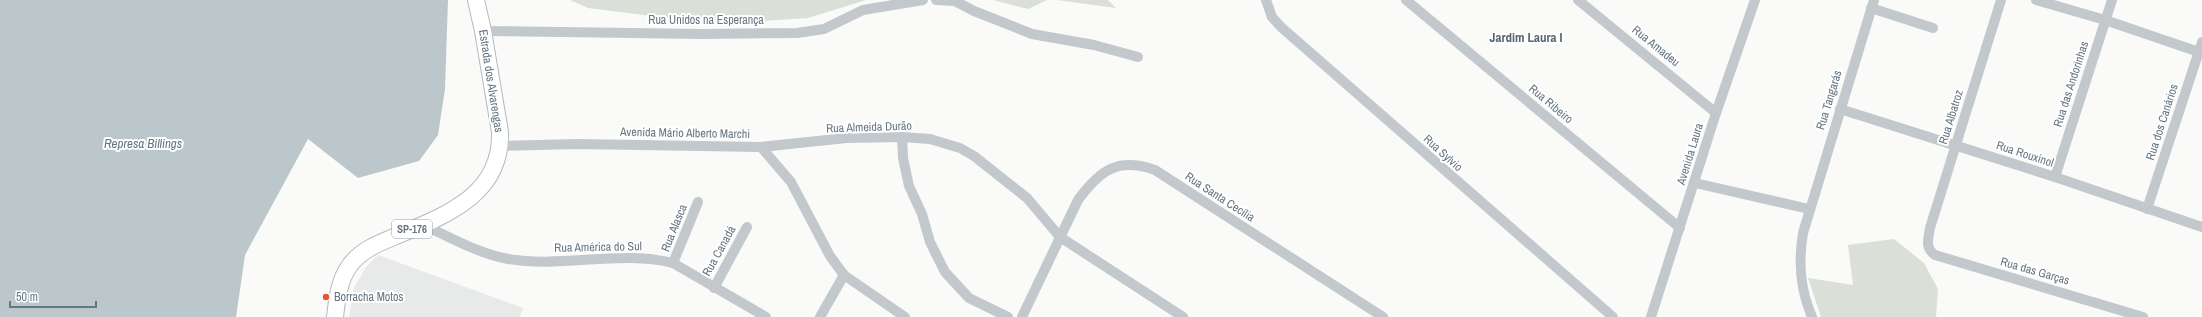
<svg xmlns="http://www.w3.org/2000/svg" width="2202" height="317" font-family="'Archivo Narrow',sans-serif">
  <style>
    .built { fill: #e8e9e9 }
    .green { fill: #dadfd7 }
    .water { fill: #bbc7cb }
    .lines { fill: none; stroke-linecap: round; stroke-linejoin: round }
    .primary-casing { stroke: #b5babe; stroke-width: 18 }
    .minor { stroke: #c3c8cc; stroke-width: 10 }
    .primary { stroke: #fff; stroke-width: 16 }
    .poi-dot { fill: #e4572e; stroke: #fff; stroke-width: 1.5 }
    .labels { text-anchor: middle; stroke-width: 4; stroke-linejoin: round; paint-order: stroke }
    .shield { fill: #fff; stroke: #939fa8; stroke-width: 1 }
    .shield-label { font-size: 11px; font-weight: bold; fill: #657683 }
    .street-label { font-size: 12px; fill: #657683; stroke: #fff }
    .poi-label { font-size: 12px; fill: #657683; stroke: #fff; text-anchor: start }
    .neighbourhood-label { font-size: 13px; font-weight: bold; fill: #57646e; stroke: #fff }
    .water-label { font-size: 13px; font-style: italic; fill: #60757c; stroke: #fff }
  </style>
  <rect width="100%" height="100%" fill="#fafaf8"/>
  <path class="built" d="M378 255 523 308 520 317H349L354 288 366 267Z"/>
  <g class="green">
    <path d="M570 0H866L808 18 715 24 588 8Z"/>
    <path d="M993 0H1047L1028 9Z"/>
    <path d="M1057 0H1108L1116 8Z"/>
    <path d="M1894 239 1924 263 1938 289 1936 317H1821L1808 278 1853 285 1848 245Z"/>
  </g>
  <path class="water" d="M0 0H448L445 89 438 135 419 161 358 178 308 139 245 255 236 317H0Z"/>
  <g class="lines">
    <g class="primary-casing">
      <path id="primary" d="M335 317C337 299 339 280 350 265 363 248 382 242 401 234 449 214 502 193 500 132L483 31 476 0"/>
    </g>
    <g class="minor">
      <path d="M936 0 955 1 974 11 1032 34 1094 45 1138 57"/>
      <path d="M1266 0 1272 17 1281 27 1613 317"/>
      <path d="M1406 0 1680 228"/>
      <path d="M1578 0 1716 113"/>
      <path d="M2001 0 1930 228C1928 240 1925 248 1935 255L2143 317"/>
      <path d="M2036 0 2105 20 2202 53"/>
      <path d="M1871 8 1933 28"/>
      <path d="M483 31 702 34 797 33 824 29 863 10 923 0"/>
      <path d="M1840 109 2055 177 2202 227"/>
      <path d="M902 137 903 158 909 186 922 214 930 242 945 272 969 298 1008 317"/>
      <path d="M501 146 577 144 761 147 846 138 902 137 930 139 960 148 974 156 1027 198 1060 237 1183 317"/>
      <path d="M761 147 791 182 830 256 844 275 905 317"/>
      <path d="M2055 177 2112 0"/>
      <path d="M1695 183 1809 209"/>
      <path d="M2147 209 2202 42"/>
      <path d="M423 225C450 237 479 254 508 259 562 268 621 250 673 263L766 317"/>
      <path d="M673 263 698 202"/>
      <path d="M714 288 747 227"/>
      <path d="M820 317 844 275"/>
      <path d="M1022 317 1078 200C1100 170 1118 157 1155 170L1383 317"/>
      <path d="M1651 317 1716 113 1755 0"/>
      <path d="M1812 317C1800 289 1798 263 1803 233L1874 0"/>
    </g>
    <use href="#primary" class="primary"/>
  </g>
  <circle class="poi-dot" cx="326" cy="297" r="4"/>
  <g class="labels">
    <rect class="shield" x="392" y="220" width="40" height="18" rx="3"/>
    <g class="shield-label">
      <text x="412" y="233">SP-176</text>
    </g>
    <g class="street-label">
      <text x="706" y="24">Rua Unidos na Esperança</text>
      <text transform="translate(1656 46) rotate(39)" y="4">Rua Amadeu</text>
      <text transform="translate(491 81) rotate(81)" y="4">Estrada dos Alvarengas</text>
      <text transform="translate(2071 84) rotate(-72)" y="4">Rua das Andorinhas</text>
      <text transform="translate(1829 100) rotate(-73)" y="4">Rua Tangarás</text>
      <text transform="translate(1551 104) rotate(40)" y="4">Rua Ribeiro</text>
      <text transform="translate(1951 117) rotate(-73)" y="4">Rua Albatroz</text>
      <text transform="translate(2162 122) rotate(-72)" y="4">Rua dos Canários</text>
      <text transform="translate(869 127) rotate(-2)" y="4">Rua Almeida Durão</text>
      <text transform="translate(685 133) rotate(1)" y="4">Avenida Mário Alberto Marchi</text>
      <text transform="translate(1443 153) rotate(42)" y="4">Rua Sylvio</text>
      <text transform="translate(1690 154) rotate(-73)" y="4">Avenida Laura</text>
      <text transform="translate(2025 154) rotate(18)" y="4">Rua Rouxinol</text>
      <text transform="translate(1220 197) rotate(33)" y="4">Rua Santa Cecília</text>
      <text transform="translate(674 228) rotate(-68)" y="4">Rua Alasca</text>
      <text transform="translate(598 247) rotate(-1)" y="4">Rua América do Sul</text>
      <text transform="translate(719 251) rotate(-61)" y="4">Rua Canadá</text>
      <text transform="translate(2035 271) rotate(16)" y="4">Rua das Garças</text>
    </g>
    <g class="poi-label">
      <text x="334" y="301">Borracha Motos</text>
    </g>
    <g class="neighbourhood-label">
      <text x="1526" y="42">Jardim Laura I</text>
    </g>
    <g class="water-label">
      <text x="143" y="148">Represa Billings</text>
    </g>
  </g>
  <path d="M10 301v6h86v-6" fill="none" stroke="#657683" stroke-width="2"/>
  <text x="16" y="301" font-size="12" fill="#657683" stroke="#ffffff" stroke-width="3" paint-order="stroke">50 m</text>
</svg>
